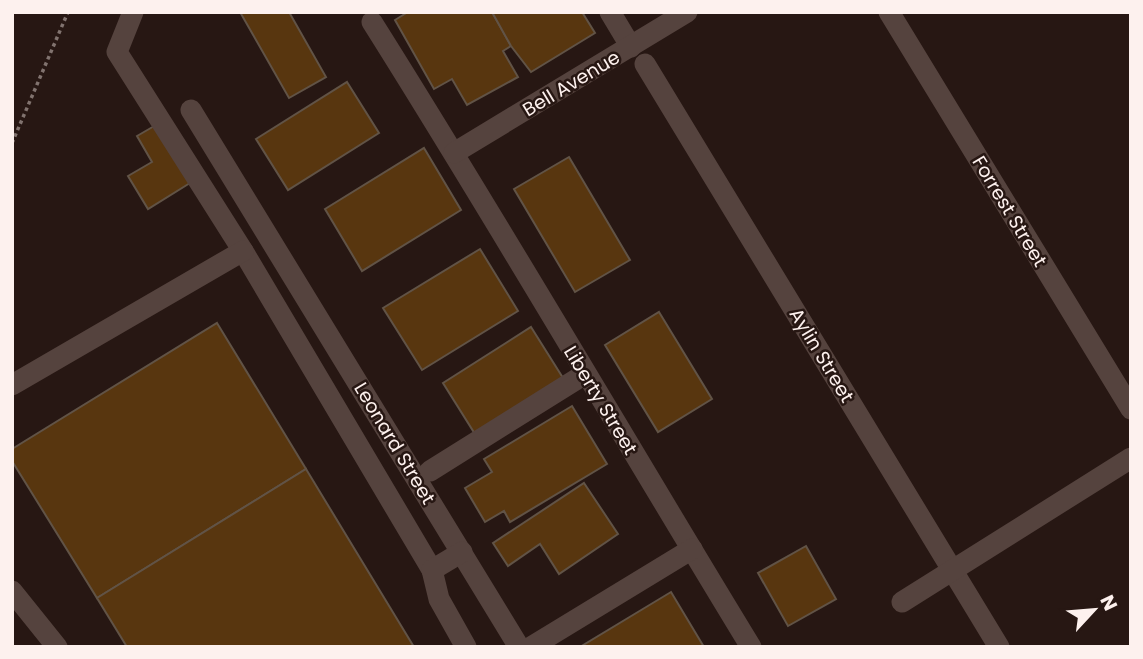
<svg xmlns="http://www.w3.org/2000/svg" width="1143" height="659" font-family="Poppins,sans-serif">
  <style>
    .building { fill: #58360f; stroke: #615346; stroke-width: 2 }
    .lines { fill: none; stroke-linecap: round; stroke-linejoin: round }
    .path { stroke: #81736f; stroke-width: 3.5; stroke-dasharray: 3.5 3.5; stroke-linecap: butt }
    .minor { stroke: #55433e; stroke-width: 21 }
    .labels { text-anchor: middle; stroke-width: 5; stroke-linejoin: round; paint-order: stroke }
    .street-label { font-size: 19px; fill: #fdf1ee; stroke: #271713 }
  </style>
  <rect width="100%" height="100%" fill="#271713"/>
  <g class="building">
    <path d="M240 12H289L326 77 289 98Z"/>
    <path d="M408 12H492L511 46 503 51 518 77 467 105 452 79 434 89 395 20Z"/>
    <path d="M492 12H582L595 33 531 72 511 46Z"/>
    <path d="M347 82 379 133 288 190 256 139Z"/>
    <path d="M156 125 190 183 148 209 128 176 152 162 137 136Z"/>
    <path d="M424 148 461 210 362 271 325 209Z"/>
    <path d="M569 157 630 260 575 292 514 189Z"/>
    <path d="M480 249 518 311 422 370 383 308Z"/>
    <path d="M659 312 712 399 658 432 605 345Z"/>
    <path d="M217 323 306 469 97 598 12 461V449Z"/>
    <path d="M531 327 563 378 475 434 443 383Z"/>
    <path d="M572 406 607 464 510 522 504 511 485 522 465 488 492 472 484 459Z"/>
    <path d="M306 469 414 647H127L97 598Z"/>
    <path d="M584 483 618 534 559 574 540 544 508 566 493 543Z"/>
    <path d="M806 546 836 599 788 626 758 573Z"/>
    <path d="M671 592 704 647H580Z"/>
  </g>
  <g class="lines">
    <path class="path" d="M12 143 68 12"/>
    <g class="minor">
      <path d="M133 12 117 52 243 251 432 570"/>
      <path d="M610 12 631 47"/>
      <path d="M889 12 1131 409"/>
      <path d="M372 22C502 228 624 439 751 647"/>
      <path d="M645 64 999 647"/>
      <path d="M191 110 519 647"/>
      <path d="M454 153 687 12"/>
      <path d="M12 385 243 251"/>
      <path d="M430 471 585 374"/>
      <path d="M462 552 432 570 439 599 466 647"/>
      <path d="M12 591 57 647"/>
      <path d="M902 602 1131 458"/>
      <path d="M531 647 692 549"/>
    </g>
  </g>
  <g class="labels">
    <g class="street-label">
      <text transform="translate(571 83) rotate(-31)" y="7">Bell Avenue</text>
      <text transform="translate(1010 211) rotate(59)" y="7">Forrest Street</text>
      <text transform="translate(822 355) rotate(59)" y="7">Aylin Street</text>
      <text transform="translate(601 400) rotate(59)" y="7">Liberty Street</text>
      <text transform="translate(395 443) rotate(59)" y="7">Leonard Street</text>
    </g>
  </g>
  <rect width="1143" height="659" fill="none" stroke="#fdf1ee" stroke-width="28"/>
  <g transform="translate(1094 610) rotate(64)" stroke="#271713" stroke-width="5" paint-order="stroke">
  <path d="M0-5L12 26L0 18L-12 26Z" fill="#fdf1ee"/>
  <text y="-10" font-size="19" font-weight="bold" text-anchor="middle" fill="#fdf1ee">N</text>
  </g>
</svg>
